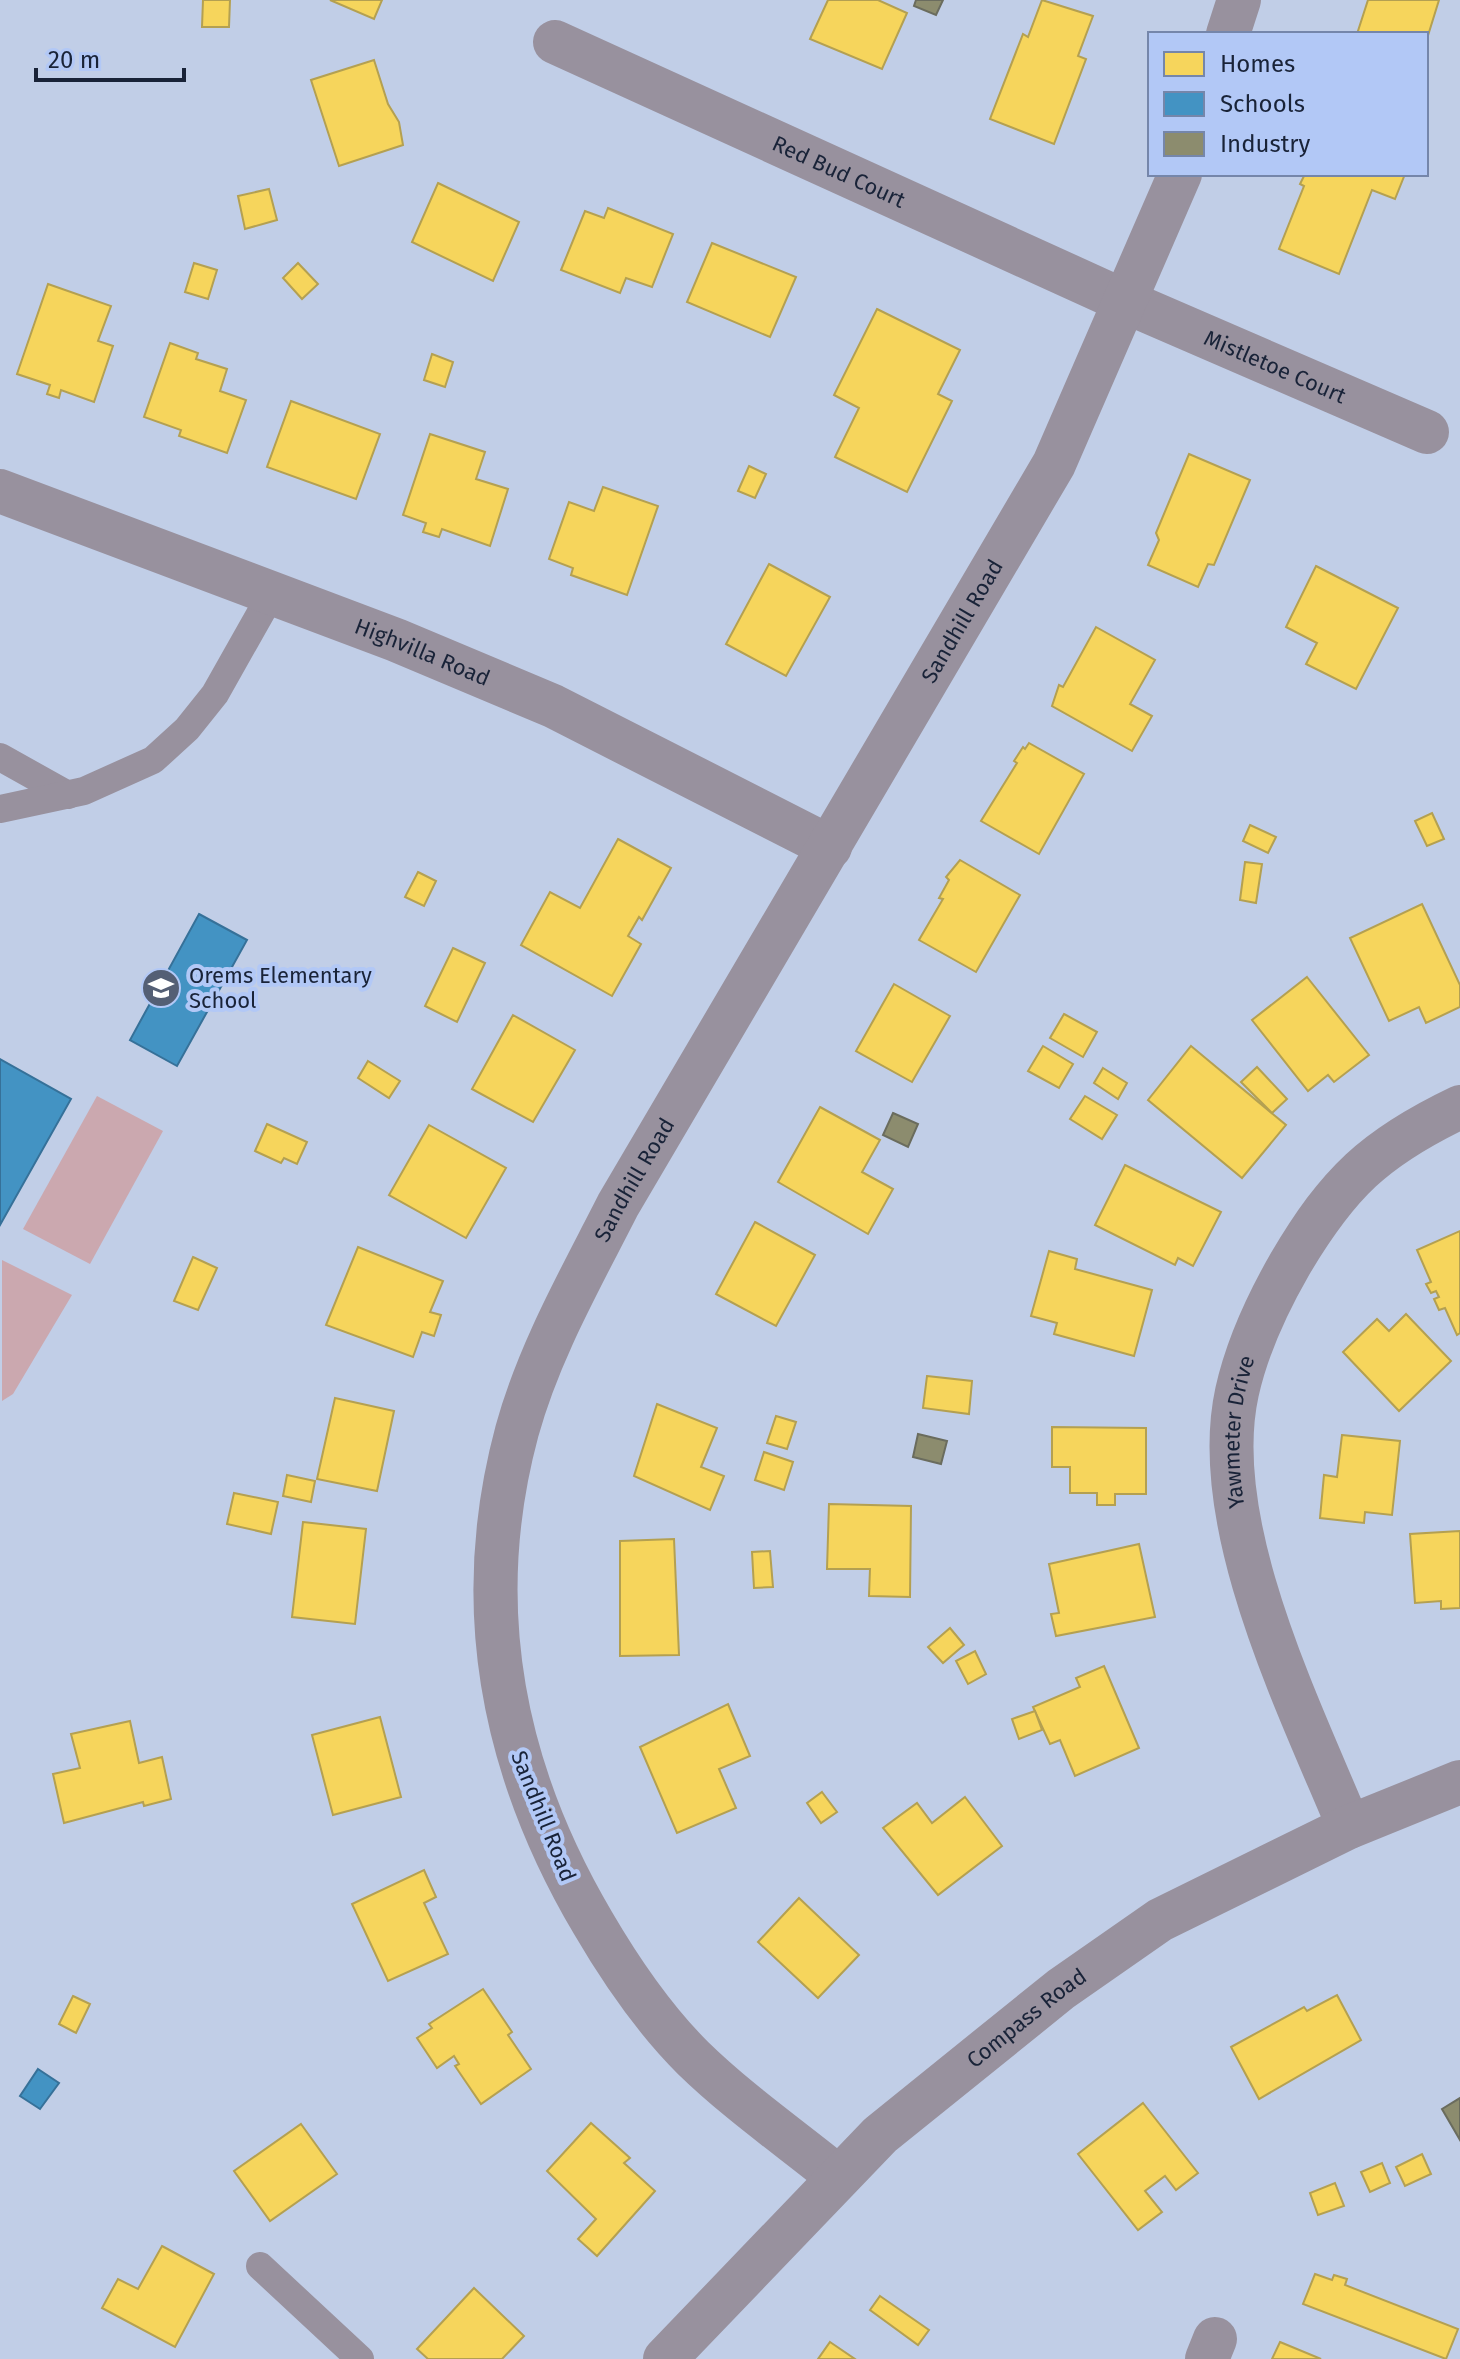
<svg xmlns="http://www.w3.org/2000/svg" width="1460" height="2359" font-family="'Fira Sans',sans-serif">
  <style>
    .green { fill: #cba8af }
    .homes { fill: #f6d55c; stroke: #b4a051; stroke-width: 2 }
    .schools { fill: #4393c3; stroke: #367199; stroke-width: 2 }
    .industry { fill: #8c8c6e; stroke: #6a6c5e; stroke-width: 2 }
    .lines { fill: none; stroke-linecap: round; stroke-linejoin: round }
    .lane { stroke: #98919e; stroke-width: 28 }
    .street { stroke: #98919e; stroke-width: 44 }
    .labels { text-anchor: middle; stroke-width: 8; stroke-linejoin: round; paint-order: stroke }
    .street-label { font-size: 22px; fill: #192338; stroke: #b2c8f6 }
    .poi-label { font-size: 22px; fill: #192338; stroke: #b2c8f6; text-anchor: start }
  </style>
  <rect width="100%" height="100%" fill="#c1cee7"/>
  <g class="green">
    <path d="M97 1096 163 1131 90 1264 23 1229Z"/>
    <path d="M2 1260 72 1295 13 1394 2 1401Z"/>
  </g>
  <g class="homes">
    <path d="M203 0H230L229 27H202Z"/>
    <path d="M330 0H382L374 19Z"/>
    <path d="M828 0H878L907 13 882 69 810 39Z"/>
    <path d="M1042 0 1093 16 1078 56 1086 59 1054 144 990 119 1023 34 1028 37Z"/>
    <path d="M1368 0H1439L1426 42V34H1357Z"/>
    <path d="M374 60 388 104 399 122 403 145 339 166 311 80Z"/>
    <path d="M1305 174H1405L1395 199 1372 190 1339 274 1279 249 1304 186 1300 184Z"/>
    <path d="M438 183 519 222 493 281 412 242Z"/>
    <path d="M269 189 277 220 245 229 238 196Z"/>
    <path d="M608 208 673 234 652 287 626 278 620 293 561 270 585 211 604 218Z"/>
    <path d="M712 243 796 277 770 337 687 302Z"/>
    <path d="M194 263 217 270 208 299 185 292Z"/>
    <path d="M298 263 318 284 302 299 283 278Z"/>
    <path d="M48 284 111 306 98 341 113 346 94 402 61 390 59 398 47 394 50 385 17 374Z"/>
    <path d="M877 309 960 350 938 394 952 401 907 492 835 457 859 408 834 395Z"/>
    <path d="M170 343 198 353 196 359 227 369 220 391 246 400 227 453 179 436 181 430 144 417Z"/>
    <path d="M432 354 453 362 445 387 424 380Z"/>
    <path d="M291 401 380 434 356 499 267 467Z"/>
    <path d="M430 434 485 452 476 479 508 489 490 546 442 529 439 537 423 532 426 523 403 515Z"/>
    <path d="M1189 454 1250 480 1214 565 1208 564 1198 587 1148 565 1159 540 1156 533Z"/>
    <path d="M749 466 766 474 755 498 738 491Z"/>
    <path d="M603 487 658 506 627 595 571 575 573 568 549 559 569 502 594 511Z"/>
    <path d="M769 564 830 597 786 676 726 644Z"/>
    <path d="M1316 566 1398 608 1356 689 1306 664 1317 643 1286 627Z"/>
    <path d="M1096 627 1155 660 1130 704 1152 716 1132 751 1052 706 1059 685 1063 687Z"/>
    <path d="M1029 743 1084 774 1039 854 981 821 1017 763 1014 761 1023 747 1025 749Z"/>
    <path d="M1432 813 1444 839 1427 846 1415 821Z"/>
    <path d="M1250 825 1276 837 1268 853 1243 841Z"/>
    <path d="M618 839 671 868 642 920 639 917 628 936 641 944 612 996 521 945 550 892 580 908Z"/>
    <path d="M960 860 1020 895 976 972 919 940 943 899 939 898 949 880 946 877Z"/>
    <path d="M1245 862 1262 864 1256 903 1240 900Z"/>
    <path d="M418 872 436 881 424 906 405 897Z"/>
    <path d="M1422 904 1460 985V1007L1426 1023 1419 1007 1389 1021 1350 938Z"/>
    <path d="M453 948 485 963 457 1022 425 1006Z"/>
    <path d="M1307 977 1369 1055 1334 1082 1328 1075 1308 1091 1252 1020Z"/>
    <path d="M894 984 950 1016 912 1082 856 1051Z"/>
    <path d="M1064 1014 1097 1032 1083 1057 1050 1038Z"/>
    <path d="M513 1015 575 1050 533 1122 472 1089Z"/>
    <path d="M1043 1046 1073 1064 1059 1088 1028 1071Z"/>
    <path d="M1191 1046 1286 1125 1242 1178 1148 1100Z"/>
    <path d="M368 1061 400 1081 389 1098 358 1078Z"/>
    <path d="M1257 1067 1287 1099 1272 1113 1241 1082Z"/>
    <path d="M1103 1068 1127 1083 1118 1099 1094 1083Z"/>
    <path d="M1085 1096 1117 1115 1102 1139 1070 1119Z"/>
    <path d="M820 1107 880 1140 862 1172 893 1189 868 1234 778 1182Z"/>
    <path d="M267 1124 307 1142 297 1164 284 1158 281 1163 255 1151Z"/>
    <path d="M429 1125 506 1168 466 1238 389 1195Z"/>
    <path d="M1125 1165 1221 1212 1193 1266 1178 1258 1175 1265 1095 1225Z"/>
    <path d="M755 1222 815 1255 776 1326 716 1294Z"/>
    <path d="M1460 1231V1333L1457 1335 1445 1308 1439 1310 1434 1299 1439 1297 1436 1291 1431 1293 1426 1284 1431 1282 1417 1250Z"/>
    <path d="M358 1247 443 1281 430 1312 441 1315 434 1336 422 1332 413 1357 326 1325Z"/>
    <path d="M1049 1251 1077 1259 1075 1269 1152 1290 1134 1356 1054 1334 1057 1323 1031 1316Z"/>
    <path d="M193 1257 217 1268 198 1310 174 1301Z"/>
    <path d="M1406 1314 1451 1361 1399 1411 1343 1352 1377 1319 1389 1331Z"/>
    <path d="M927 1376 972 1381 969 1414 923 1408Z"/>
    <path d="M335 1398 394 1411 377 1491 317 1479Z"/>
    <path d="M657 1404 717 1428 701 1467 724 1476 710 1510 634 1476Z"/>
    <path d="M776 1416 796 1422 787 1449 767 1443Z"/>
    <path d="M1052 1427 1146 1428V1494H1115V1505H1097V1493H1070V1467H1052Z"/>
    <path d="M1342 1435 1400 1441 1392 1515 1365 1512 1364 1523 1320 1518 1324 1475 1337 1477Z"/>
    <path d="M764 1452 793 1462 784 1490 755 1480Z"/>
    <path d="M287 1475 315 1481 311 1502 283 1496Z"/>
    <path d="M234 1493 278 1502 271 1534 227 1524Z"/>
    <path d="M829 1504 911 1506 910 1597 869 1596 870 1569H827Z"/>
    <path d="M303 1522 366 1529 355 1624 292 1617Z"/>
    <path d="M1460 1531V1608L1441 1609V1601L1415 1603 1410 1534Z"/>
    <path d="M674 1539 679 1655 620 1656V1541Z"/>
    <path d="M1139 1544 1155 1617 1056 1636 1051 1614 1059 1613 1049 1564Z"/>
    <path d="M770 1551 773 1587 754 1588 752 1552Z"/>
    <path d="M950 1628 964 1645 943 1663 928 1647Z"/>
    <path d="M975 1651 986 1674 968 1684 956 1661Z"/>
    <path d="M1104 1666 1139 1748 1075 1776 1060 1740 1050 1744 1033 1707 1080 1687 1076 1678Z"/>
    <path d="M728 1704 750 1756 719 1769 736 1808 677 1833 640 1747Z"/>
    <path d="M1035 1711 1042 1730 1019 1739 1012 1719Z"/>
    <path d="M380 1717 401 1797 333 1815 312 1735Z"/>
    <path d="M130 1721 139 1763 162 1757 171 1799 144 1806 143 1802 64 1823 53 1774 80 1768 71 1734Z"/>
    <path d="M822 1792 837 1812 821 1823 807 1803Z"/>
    <path d="M965 1797 1002 1846 938 1895 883 1828 917 1803 932 1823Z"/>
    <path d="M424 1870 436 1897 424 1903 448 1954 388 1981 352 1904Z"/>
    <path d="M799 1898 859 1955 818 1998 758 1942Z"/>
    <path d="M483 1989 512 2032 508 2035 531 2069 481 2104 455 2066 459 2064 454 2056 437 2068 417 2038 432 2028 429 2024Z"/>
    <path d="M1337 1995 1361 2040 1259 2099 1231 2047 1304 2007 1307 2011Z"/>
    <path d="M73 1996 90 2004 76 2033 59 2024Z"/>
    <path d="M1143 2103 1198 2173 1176 2190 1165 2176 1145 2191 1162 2212 1138 2230 1078 2154Z"/>
    <path d="M591 2123 630 2158 624 2163 655 2191 597 2256 578 2239 596 2219 547 2171Z"/>
    <path d="M301 2124 337 2174 270 2221 234 2171Z"/>
    <path d="M1422 2154 1431 2174 1405 2186 1396 2167Z"/>
    <path d="M1382 2163 1390 2183 1370 2192 1361 2172Z"/>
    <path d="M1335 2183 1344 2206 1318 2215 1310 2193Z"/>
    <path d="M162 2246 214 2274 175 2347 102 2308 118 2279 138 2289Z"/>
    <path d="M1315 2274 1332 2280 1334 2275 1347 2279 1345 2285 1458 2329 1446 2359 1303 2304Z"/>
    <path d="M474 2288 524 2336 502 2359H428L417 2349Z"/>
    <path d="M880 2296 929 2330 918 2345 870 2310Z"/>
    <path d="M830 2342 855 2359H818Z"/>
    <path d="M1280 2342 1321 2359H1272Z"/>
  </g>
  <g class="schools">
    <path d="M199 914 247 940 177 1066 130 1040Z"/>
    <path d="M0 1059 71 1099 0 1225Z"/>
    <path d="M38 2069 59 2083 40 2109 20 2096Z"/>
  </g>
  <g class="industry">
    <path d="M916 0H943L936 15 914 6Z"/>
    <path d="M893 1113 918 1124 908 1147 883 1135Z"/>
    <path d="M918 1434 947 1441 941 1464 913 1457Z"/>
    <path d="M1460 2098V2140L1442 2109Z"/>
  </g>
  <g class="lines">
    <g class="lane">
      <path d="M0 757 68 795"/>
      <path d="M0 809 84 791 153 760 187 729 215 694 272 593"/>
      <path d="M260 2266 360 2359"/>
    </g>
    <g class="street">
      <path d="M1228 34 1239 0"/>
      <path id="s1" d="M555 42 1124 301 1427 432"/>
      <path id="s2" d="M0 491 396 640 553 706 830 847"/>
      <path id="s3" d="M1349 1827C1299 1706 1208 1524 1237 1392 1247 1347 1267 1304 1290 1264 1338 1183 1374 1148 1460 1107"/>
      <path id="s4" d="M838 2177C790 2138 737 2101 693 2058 654 2019 621 1971 593 1923 502 1769 470 1605 517 1431 539 1351 581 1278 618 1205L1054 464 1180 174"/>
      <path id="s5" d="M665 2359 880 2135 1061 1989 1160 1920 1349 1827 1460 1782"/>
      <path d="M1207 2359 1215 2339"/>
    </g>
  </g>
  <defs>
    <g id="school-disc" transform="scale(2)"><circle r="9.5" fill="#545f75" stroke="#b2c8f6"/><path d="M0-5L7-2L0 1L-7-2ZM-4 1L0 2.5L4 1V4Q0 6-4 4Z" fill="#fff"/></g>
  </defs>
  <g fill-rule="evenodd">
    <use href="#school-disc" x="161" y="988"/>
  </g>
  <g class="labels">
    <g class="street-label">
      <text dy="8" stroke="none"><textPath href="#s1" startOffset="312">Red Bud Court</textPath></text>
      <text dy="8" stroke="none"><textPath href="#s1" startOffset="790">Mistletoe Court</textPath></text>
      <text dy="8" stroke="none"><textPath href="#s4" startOffset="1794">Sandhill Road</textPath></text>
      <text dy="8" stroke="none"><textPath href="#s2" startOffset="452">Highvilla Road</textPath></text>
      <text dy="8" stroke="none"><textPath href="#s4" startOffset="1146">Sandhill Road</textPath></text>
      <text dy="8" stroke="none"><textPath href="#s3" startOffset="416">Yawmeter Drive</textPath></text>
      <text transform="translate(544 1816) rotate(68)" y="8">Sandhill Road</text>
      <text dy="8" stroke="none"><textPath href="#s5" startOffset="498">Compass Road</textPath></text>
    </g>
    <g class="poi-label">
      <text x="189" y="983">Orems Elementary<tspan x="189" dy="25">School</tspan></text>
    </g>
  </g>
  <rect x="1148" y="32" width="280" height="144" fill="#b2c8f6" stroke="#7586aa" stroke-width="2"/>
  <rect x="1164" y="52" width="40" height="24" fill="#f6d55c" stroke="#7586aa" stroke-width="2"/>
  <text x="1220" y="72" font-size="24" fill="#192338">Homes</text>
  <rect x="1164" y="92" width="40" height="24" fill="#4393c3" stroke="#7586aa" stroke-width="2"/>
  <text x="1220" y="112" font-size="24" fill="#192338">Schools</text>
  <rect x="1164" y="132" width="40" height="24" fill="#8c8c6e" stroke="#7586aa" stroke-width="2"/>
  <text x="1220" y="152" font-size="24" fill="#192338">Industry</text>
  <path d="M36 68v12h148v-12" fill="none" stroke="#192338" stroke-width="4"/>
  <text x="48" y="68" font-size="24" fill="#192338" stroke="#b2c8f6" stroke-width="6" paint-order="stroke">20 m</text>
</svg>
